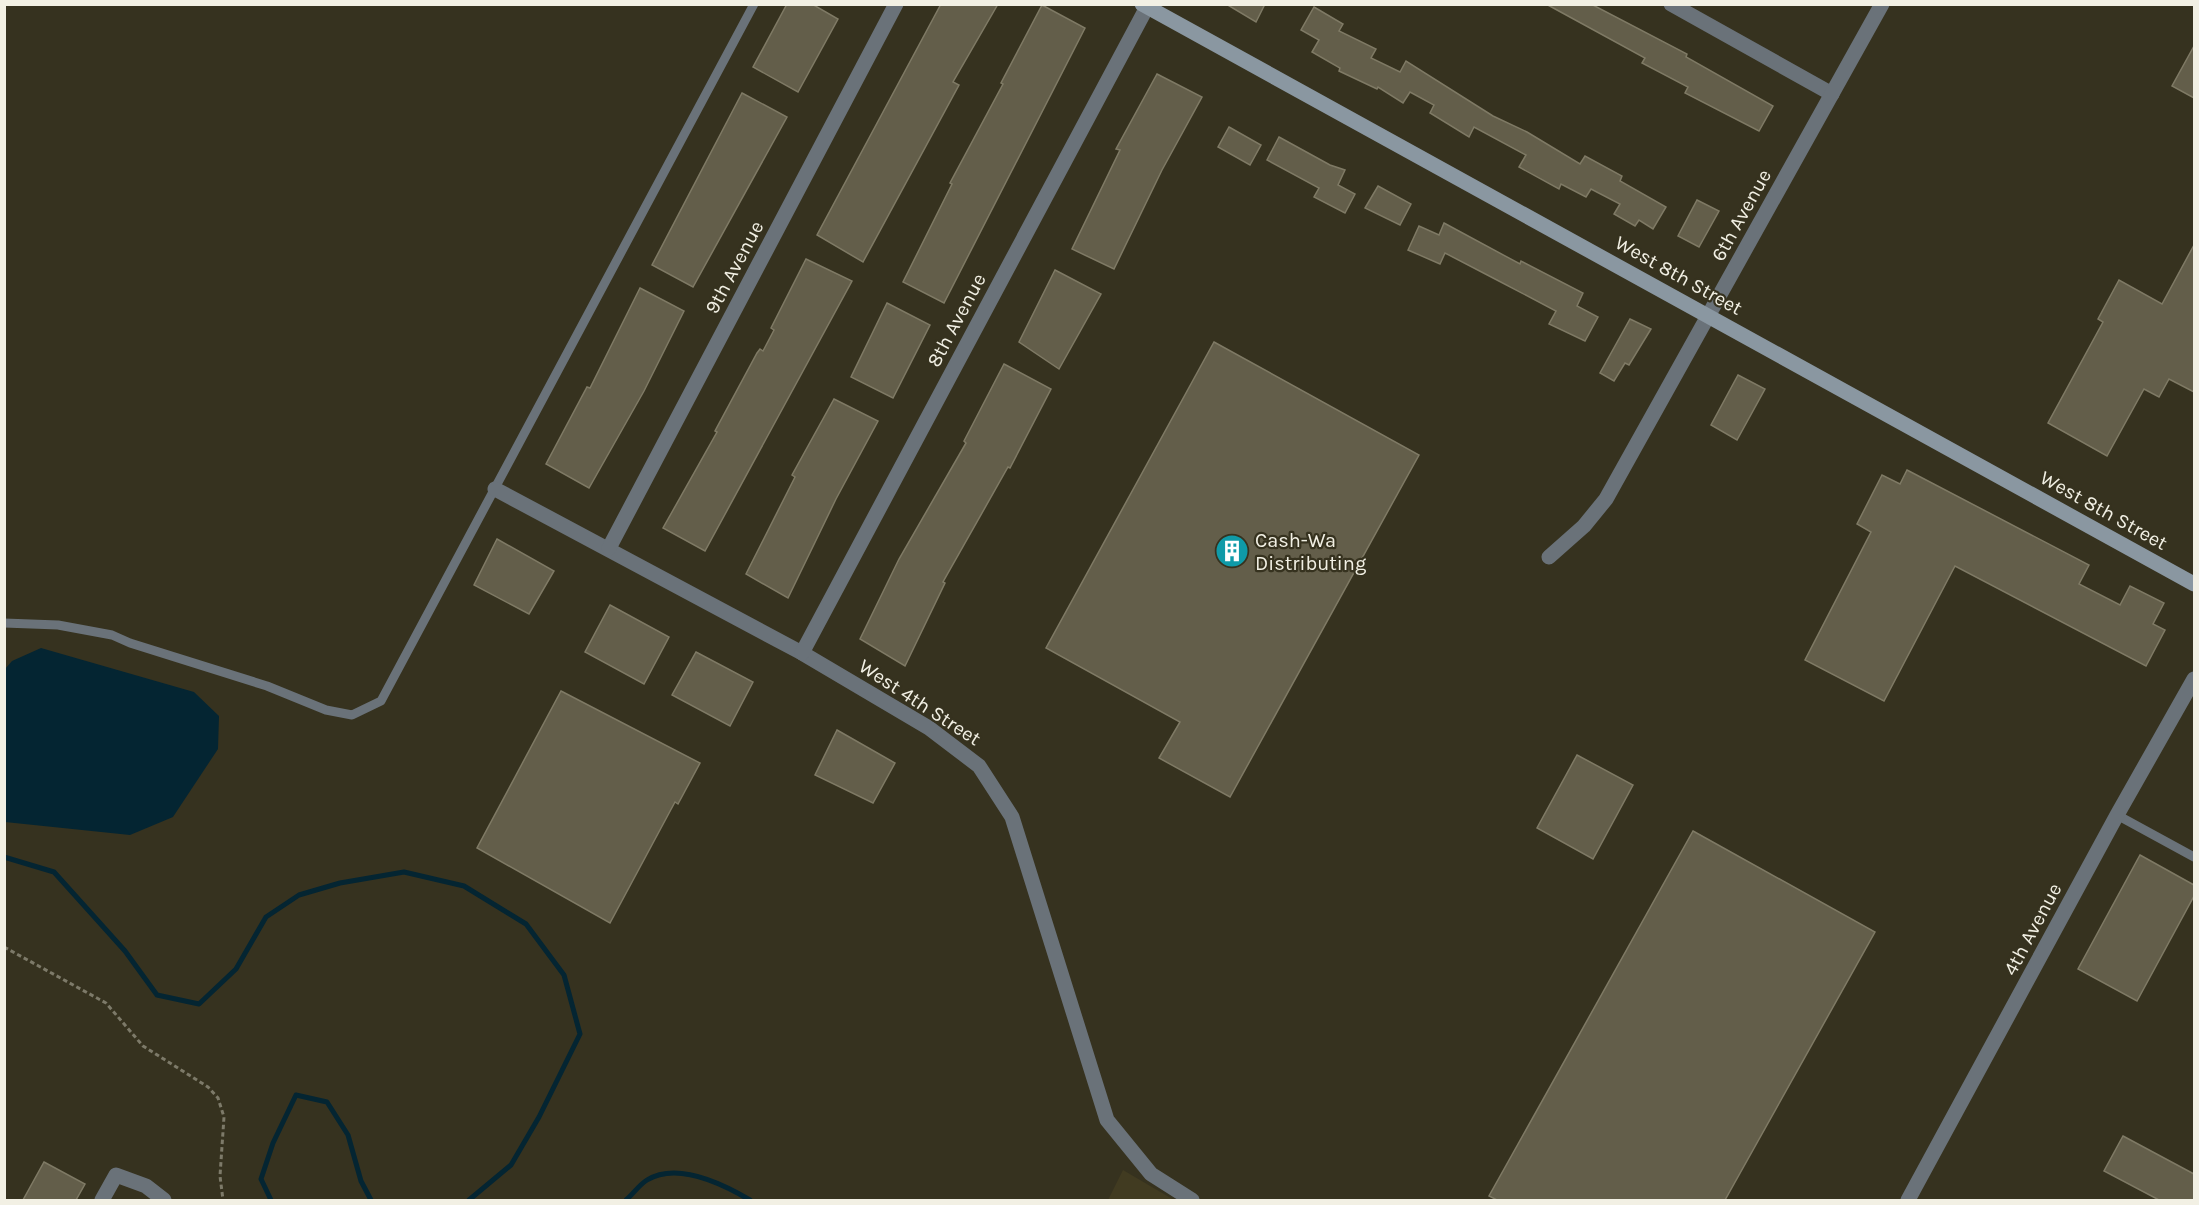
<svg xmlns="http://www.w3.org/2000/svg" width="2199" height="1205" font-family="Karla,sans-serif">
  <style>
    .built { fill: #413b21 }
    .water { fill: #042532 }
    .lines { fill: none; stroke-linecap: round; stroke-linejoin: round }
    .stream { stroke: #042532; stroke-width: 5 }
    .building { fill: #635e4a; stroke: #7f7a65; stroke-width: 1.5 }
    .path { stroke: #7d7a69; stroke-width: 3; stroke-dasharray: 4.5 3; stroke-linecap: butt }
    .lane { stroke: #6a7279; stroke-width: 9 }
    .street { stroke: #6a7279; stroke-width: 15 }
    .secondary { stroke: #8a97a1; stroke-width: 15 }
    .labels { text-anchor: middle; stroke-width: 4.5; stroke-linejoin: round; paint-order: stroke }
    .street-label { font-size: 20px; fill: #f2f0e4; stroke: #36321f }
    .poi-label { font-size: 20px; fill: #f2f0e4; stroke: #36321f; text-anchor: start }
  </style>
  <rect width="100%" height="100%" fill="#36321f"/>
  <path class="built" d="M1123 1170 1174 1200H1108Z"/>
  <path class="water" d="M41 648 194 692 219 716 218 749 173 817 130 835 5 822V669L12 661Z"/>
  <g class="lines">
    <g class="stream">
      <path d="M4 857 54 872 125 951 157 995 199 1004 236 969 266 917 299 895 340 883 404 872 464 886 526 924 564 975 580 1034 539 1117 511 1165 469 1200"/>
      <path d="M271 1200 261 1179 273 1143 296 1095 327 1102 348 1135 361 1181 371 1200"/>
      <path d="M626 1200C633 1194 639 1185 647 1180 678 1161 723 1184 750 1200"/>
    </g>
  </g>
  <g class="building">
    <path d="M787 4H812L838 19 798 92 753 67Z"/>
    <path d="M941 4H998L953 82 959 85 863 262 817 235Z"/>
    <path d="M1226 4H1265L1256 22Z"/>
    <path d="M1546 4H1591L1687 54 1686 57 1773 106 1759 131 1685 93 1688 87 1642 63 1645 58Z"/>
    <path d="M1042 5 1085 28 944 303 903 282 952 184 950 183 1003 84 1001 83Z"/>
    <path d="M1314 7 1343 24 1339 31 1376 49 1371 58 1400 72 1406 61 1493 116 1527 132 1580 164 1585 156 1622 176 1620 181 1666 207 1653 229 1639 220 1635 226 1614 214 1620 204 1591 189 1586 197 1561 184 1559 189 1519 167 1526 155 1474 127 1469 137 1430 113 1434 105 1410 92 1403 103 1378 87 1377 89 1339 71 1340 68 1312 52 1319 40 1301 30Z"/>
    <path d="M2194 46V98L2172 86Z"/>
    <path d="M1157 74 1202 97 1162 170 1114 269 1072 249 1120 150 1116 149Z"/>
    <path d="M742 93 787 117 693 287 652 265Z"/>
    <path d="M1229 127 1261 145 1250 165 1218 147Z"/>
    <path d="M1279 137 1330 165 1345 170 1338 185 1355 194 1345 213 1314 197 1319 188 1267 160Z"/>
    <path d="M1378 186 1411 204 1400 225 1365 208Z"/>
    <path d="M1697 200 1719 211 1699 247 1678 236Z"/>
    <path d="M1444 223 1520 264 1521 261 1583 293 1577 306 1598 317 1585 341 1549 324 1556 311 1495 279 1445 253 1440 264 1408 250 1419 226 1439 235Z"/>
    <path d="M2194 245V392L2169 379 2159 397 2144 389 2107 456 2048 423 2103 322 2098 319 2119 280 2162 304Z"/>
    <path d="M806 259 852 281 705 551 663 528 717 432 715 431 757 353 760 349 763 351 774 330 771 328Z"/>
    <path d="M1055 270 1101 294 1059 369 1019 342Z"/>
    <path d="M640 288 684 311 644 391 589 488 546 464 587 387 590 388Z"/>
    <path d="M887 303 930 325 893 398 851 377Z"/>
    <path d="M1630 319 1651 329 1629 365 1625 363 1614 381 1600 373Z"/>
    <path d="M1214 342 1419 455 1230 797 1159 758 1180 722 1046 648Z"/>
    <path d="M1004 364 1051 389 1010 468 1008 467 943 582 945 583 905 666 860 639 899 559 966 443 964 441Z"/>
    <path d="M1738 375 1765 389 1737 440 1711 425Z"/>
    <path d="M834 399 878 421 836 499 788 598 746 574 795 477 792 475Z"/>
    <path d="M1907 470 2089 565 2079 584 2120 605 2130 586 2164 603 2153 624 2165 630 2146 666 1955 566 1884 701 1805 660 1871 532 1857 524 1882 475 1900 484Z"/>
    <path d="M497 539 554 571 529 614 474 585Z"/>
    <path d="M610 605 669 637 644 684 585 652Z"/>
    <path d="M696 652 753 682 730 726 672 695Z"/>
    <path d="M561 691 700 763 678 804 675 802 610 923 477 848Z"/>
    <path d="M837 730 895 763 873 803 815 775Z"/>
    <path d="M1577 755 1633 785 1593 859 1537 828Z"/>
    <path d="M1693 831 1875 932 1725 1200H1497L1489 1196Z"/>
    <path d="M2140 855 2194 885V896L2137 1001 2078 969Z"/>
    <path d="M2123 1136 2194 1174V1200H2159L2104 1171Z"/>
    <path d="M44 1162 85 1184 76 1200H23Z"/>
  </g>
  <g class="lines">
    <path class="path" d="M4 947 106 1003 143 1046 208 1087 218 1098 224 1117 220 1176 223 1200"/>
    <g class="lane">
      <path d="M4 623 58 625 112 635 130 643 267 686 326 710 352 715 381 701 754 4"/>
      <path d="M2117 815 2194 857"/>
    </g>
    <g class="street">
      <path d="M1671 4 1832 94"/>
      <path d="M495 489 802 653 929 728 979 766 1012 817 1107 1120 1151 1174 1192 1200"/>
      <path d="M609 548 896 4"/>
      <path d="M1549 557 1584 526 1606 499 1882 4"/>
      <path d="M802 653 1147 7"/>
      <path d="M102 1200 116 1175 146 1186 164 1200"/>
      <path d="M1908 1200 2117 815 2194 679"/>
    </g>
    <path class="secondary" d="M1142 4 2194 584"/>
  </g>
  <defs>
    <g id="building-disc" transform="scale(1.725)"><circle r="9.5" fill="#0f9aa8" stroke="#36321f"/><path d="M-4-6H4V6H1V3H-1V6H-4ZM-2.5-4.3h1.7v1.8h-1.7ZM.8-4.3h1.7v1.8H.8ZM-2.5-1h1.7V.8h-1.7ZM.8-1h1.7V.8H.8Z" fill="#fff"/></g>
  </defs>
  <g fill-rule="evenodd">
    <use href="#building-disc" x="1232" y="551"/>
  </g>
  <g class="labels">
    <g class="street-label">
      <text transform="translate(1741 215) rotate(-61)" y="7">6th Avenue</text>
      <text transform="translate(734 267) rotate(-62)" y="7">9th Avenue</text>
      <text transform="translate(1679 275) rotate(29)" y="7">West 8th Street</text>
      <text transform="translate(956 320) rotate(-62)" y="7">8th Avenue</text>
      <text transform="translate(2104 510) rotate(29)" y="7">West 8th Street</text>
      <text transform="translate(920 702) rotate(33)" y="7">West 4th Street</text>
      <text transform="translate(2032 929) rotate(-62)" y="7">4th Avenue</text>
    </g>
    <g class="poi-label">
      <text x="1255" y="547">Cash-Wa<tspan x="1255" dy="23">Distributing</tspan></text>
    </g>
  </g>
  <rect width="2199" height="1205" fill="none" stroke="#f2f0e4" stroke-width="12"/>
</svg>
